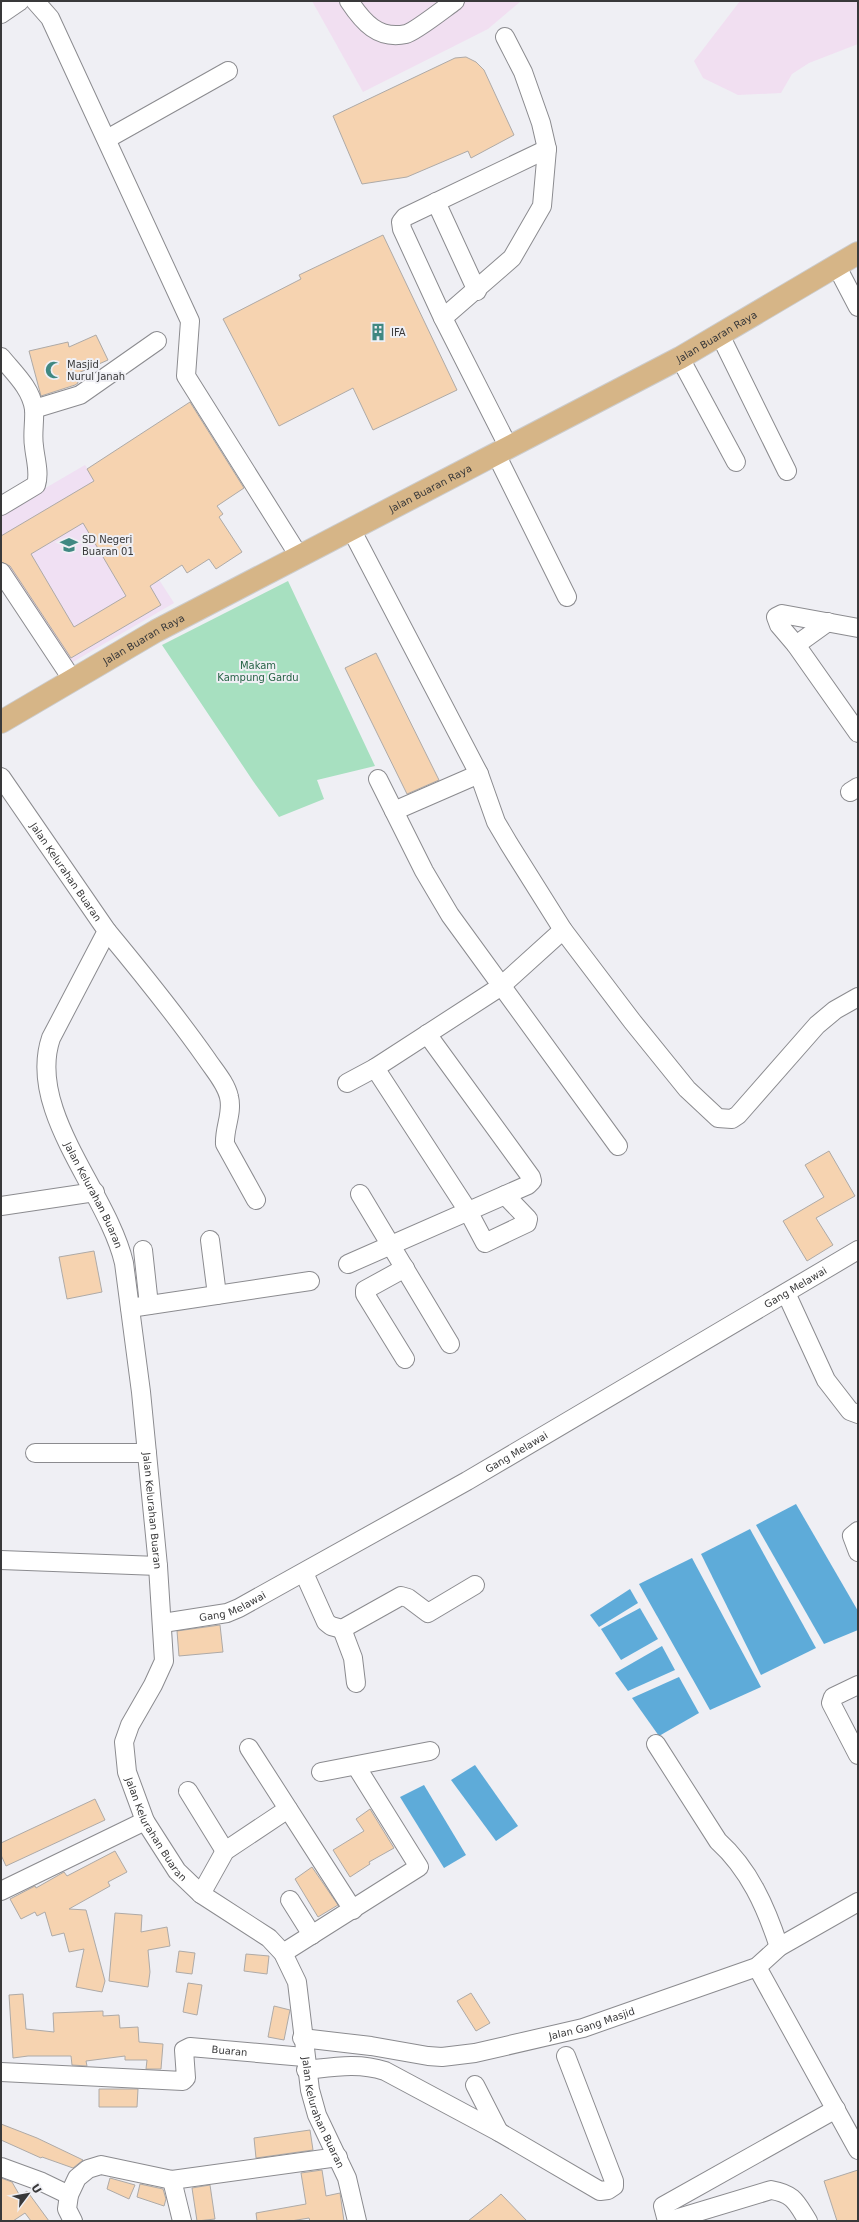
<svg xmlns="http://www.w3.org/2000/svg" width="859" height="2222" font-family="'DejaVu Sans',sans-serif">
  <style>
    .industrial { fill: #f1dff1 }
    .education { fill: #f0e0f3 }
    .green { fill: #a7e0c0 }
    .water { fill: #5eabd9 }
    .building { fill: #f6d3b0; stroke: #aeaaa7; fill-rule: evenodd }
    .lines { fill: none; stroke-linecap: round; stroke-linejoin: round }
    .minor-casing { stroke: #8b8b8f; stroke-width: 20 }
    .major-casing { stroke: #ccc; stroke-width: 24 }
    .minor { stroke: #fff; stroke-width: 18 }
    .major { stroke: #d6b587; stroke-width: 22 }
    .labels { text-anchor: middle; stroke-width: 4; stroke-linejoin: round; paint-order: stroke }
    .poi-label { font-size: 10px; fill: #39393a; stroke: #efeff4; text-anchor: start }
    .street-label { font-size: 10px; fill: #39393a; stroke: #efeff4 }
    .park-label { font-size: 10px; fill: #276346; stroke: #efeff4 }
  </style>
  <rect width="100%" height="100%" fill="#efeff4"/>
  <g class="industrial">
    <path d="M312 1H521L488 29 363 92Z"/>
    <path d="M740 1H858V44L809 63 792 74 781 93 738 95 703 78 694 61Z"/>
  </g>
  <path class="education" d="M85 465 174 603 59 670 1 576V514Z"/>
  <path class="green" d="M288 581 375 766 317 780 324 799 279 817 253 781 162 645Z"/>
  <g class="water">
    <path d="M796 1504 858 1611V1630L824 1644 756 1525Z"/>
    <path d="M750 1529 816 1648 761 1675 701 1554Z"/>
    <path d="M692 1558 761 1687 710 1710 639 1584Z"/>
    <path d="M630 1589 638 1603 599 1627 590 1615Z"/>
    <path d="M640 1608 658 1639 621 1660 601 1629Z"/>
    <path d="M662 1646 675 1670 628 1691 615 1673Z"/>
    <path d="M679 1677 699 1713 659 1736 632 1698Z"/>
    <path d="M475 1765 518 1826 496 1841 451 1780Z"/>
    <path d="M424 1785 466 1855 444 1868 400 1797Z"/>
  </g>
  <g class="building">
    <path d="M466 57 476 62 484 70 514 135 471 158 468 151 407 177 362 184 333 116 455 58Z"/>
    <path d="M383 235 457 390 373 430 353 388 279 426 223 319 301 279 299 275Z"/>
    <path d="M96 335 108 360 76 374 78 383 75 385 41 396 29 351 68 342 69 347Z"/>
    <path d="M190 402 244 488 217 506 223 514 219 517 242 552 216 569 209 559 187 573 182 565 150 586 161 605 71 658 10 566 1 562V536L94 481 87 469ZM83 523 126 596 74 627 31 554Z"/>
    <path d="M376 653 439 780 407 794 345 668Z"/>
    <path d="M829 1151 855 1196 816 1218 833 1245 807 1261 783 1221 824 1197 805 1165Z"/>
    <path d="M94 1251 102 1292 67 1299 59 1257Z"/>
    <path d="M220 1625 223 1652 179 1656 177 1631Z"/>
    <path d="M95 1799 105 1820 6 1866 1 1855V1843Z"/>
    <path d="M370 1809 394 1848 369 1862 370 1864 350 1877 333 1850 364 1831 356 1819Z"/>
    <path d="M115 1851 127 1872 108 1882 110 1886 69 1909 86 1910 105 1981 102 1992 76 1987 84 1949 69 1952 64 1933 52 1936 45 1912 37 1916 35 1912 21 1919 10 1899 35 1886 36 1888 64 1872 67 1876Z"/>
    <path d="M312 1867 338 1905 318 1917 295 1879Z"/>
    <path d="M115 1913 142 1915 141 1932 167 1927 170 1946 148 1950 150 1972 148 1987 109 1981Z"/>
    <path d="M179 1951 195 1953 192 1974 176 1972Z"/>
    <path d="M246 1954 269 1956 267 1974 244 1971Z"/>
    <path d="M188 1983 202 1985 197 2015 183 2012Z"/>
    <path d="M471 1993 490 2023 476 2031 457 2001Z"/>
    <path d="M23 1994 26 2029 54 2032 53 2013 103 2011V2016L119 2015 120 2028 138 2027 139 2042 163 2044 161 2069H146L147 2060H125V2056L86 2061 87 2066 72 2065 71 2056H28L13 2058 9 1995Z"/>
    <path d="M274 2006 290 2010 284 2040 268 2037Z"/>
    <path d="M99 2089H138L137 2107H99Z"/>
    <path d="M1 2124 37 2138 83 2160 73 2168 42 2157 41 2158 1 2140Z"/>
    <path d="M310 2130 313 2150 256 2158 254 2138Z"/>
    <path d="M322 2170 326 2196 340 2193 344 2221H310L309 2218 291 2221H257L256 2213 306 2204 301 2173Z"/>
    <path d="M858 2170V2221H837L824 2181Z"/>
    <path d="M1 2178 12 2182 20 2196 27 2191 49 2221H31L25 2213 13 2221H1Z"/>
    <path d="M110 2178 135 2185 129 2199 107 2189Z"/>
    <path d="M140 2184 163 2189 166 2199 164 2206 137 2197Z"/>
    <path d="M210 2185 215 2219 197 2221 192 2188Z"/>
    <path d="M501 2194 527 2221H468L492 2202Z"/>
  </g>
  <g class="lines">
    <g class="minor-casing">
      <g id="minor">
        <path d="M35 1 50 18 190 321 186 376 299 556"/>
        <path d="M349 1C363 22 378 40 406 34 415 32 445 8 455 1"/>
        <path d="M1 14 20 1"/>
        <path d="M107 139 228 71"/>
        <path d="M436 202 477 291"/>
        <path d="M836 265 858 307"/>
        <path d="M443 318 512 258 542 206 547 149 541 123 523 72 505 37"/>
        <path d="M720 335 787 471"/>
        <path d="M1 357C14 373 31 388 34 409 35 421 32 434 34 446 35 458 40 473 36 485L1 506"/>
        <path d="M680 358 736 462"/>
        <path d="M34 409 80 395 157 341"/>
        <path d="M509 448 443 318 402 229 401 222 405 217 547 149"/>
        <path d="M496 454 567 597"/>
        <path d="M351 529 479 774 496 822 509 844 563 930 632 1021 687 1089 718 1118 732 1119 738 1115 817 1025 835 1010 858 997"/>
        <path d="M1 572 72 679"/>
        <path d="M858 628 782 614 776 617 779 625 796 645 858 733"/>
        <path d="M796 645 828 622"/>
        <path id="s1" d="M1 777 107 931 51 1038C26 1111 108 1193 124 1263L141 1392 158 1566 164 1661 153 1685 130 1725 124 1742 127 1772 145 1821 177 1871 201 1894 269 1938 283 1953 297 1982 310 2090 317 2115 347 2178 357 2221"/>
        <path d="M378 779 424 871 450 915 618 1146"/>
        <path d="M850 792 858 787"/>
        <path d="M394 811 479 774"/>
        <path d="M107 931C141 972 175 1014 206 1058 214 1070 226 1083 229 1097 233 1113 224 1128 225 1144L256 1200"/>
        <path d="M375 1068 468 1211 485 1243 527 1223 528 1219 505 1195"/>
        <path d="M347 1083 375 1068 500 987 563 930"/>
        <path d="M360 1194 450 1344"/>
        <path d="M1 1206 95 1192"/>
        <path d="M210 1240 217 1295"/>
        <path d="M143 1250 149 1305"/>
        <path d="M348 1264 528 1185 532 1181 531 1177 427 1034"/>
        <path d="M786 1293 826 1380 850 1411 858 1414"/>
        <path d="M130 1308 310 1281"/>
        <path d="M405 1359 365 1294V1290L405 1268"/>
        <path d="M35 1453H147"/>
        <path d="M858 1531 852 1536 858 1552"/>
        <path d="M1 1560 158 1566"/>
        <path d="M304 1573 326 1622 331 1626 342 1629 401 1596 408 1598 428 1613 475 1585"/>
        <path id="s2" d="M163 1623 227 1613 239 1608 467 1481 858 1250"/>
        <path d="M342 1629 353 1658 356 1683"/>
        <path d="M858 1685 833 1697 831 1703 858 1755"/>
        <path d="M656 1744 718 1841C749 1869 766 1907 779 1947"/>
        <path d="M249 1748 353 1910"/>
        <path d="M321 1772 430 1751"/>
        <path d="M188 1791 225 1851"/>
        <path d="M1 1891 145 1821"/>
        <path d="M201 1894 225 1851 288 1809"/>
        <path d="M290 1900 312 1935"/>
        <path d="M283 1953 419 1867 356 1766"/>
        <path d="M757 1967 858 2150"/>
        <path id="s3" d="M302 2038 371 2046 428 2056 442 2057 475 2053 583 2028 757 1967 779 1947 858 1902"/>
        <path d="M306 2070C333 2067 359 2062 385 2071L499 2132 600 2191 608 2190 614 2186V2181L566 2056"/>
        <path id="s4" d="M1 2072 183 2081 186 2078 184 2050 190 2047 304 2057"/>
        <path d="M475 2085 499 2132"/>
        <path d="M1 2167 42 2182 69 2195"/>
        <path d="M172 2180 182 2221"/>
        <path d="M73 2221 67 2209 69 2195 77 2178 88 2169 101 2165 172 2180 338 2157"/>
        <path d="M667 2221 663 2206 836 2109"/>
        <path d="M668 2221 771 2190C794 2194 796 2202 808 2221"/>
      </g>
    </g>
    <g class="major-casing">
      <g id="major">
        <path id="s5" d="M1 722 156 631 680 358 858 253"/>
      </g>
    </g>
    <use href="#minor" class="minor"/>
    <use href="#major" class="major"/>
  </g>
  <defs>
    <g id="building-bare" transform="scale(1.38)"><path d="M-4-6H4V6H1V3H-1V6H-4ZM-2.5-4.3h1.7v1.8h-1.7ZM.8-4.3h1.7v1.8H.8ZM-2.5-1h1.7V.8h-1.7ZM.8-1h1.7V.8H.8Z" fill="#408882" stroke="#efeff4" stroke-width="2.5" paint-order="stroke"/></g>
    <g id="mosque-bare" transform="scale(1.38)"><path d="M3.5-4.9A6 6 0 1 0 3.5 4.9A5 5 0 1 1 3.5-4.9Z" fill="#408882" stroke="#efeff4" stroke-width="2.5" paint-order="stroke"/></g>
    <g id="school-bare" transform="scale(1.38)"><path d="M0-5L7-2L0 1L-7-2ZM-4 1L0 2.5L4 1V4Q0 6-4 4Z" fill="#408882" stroke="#efeff4" stroke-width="2.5" paint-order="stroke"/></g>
  </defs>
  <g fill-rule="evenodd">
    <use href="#building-bare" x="378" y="332"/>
    <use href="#mosque-bare" x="54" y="370"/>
    <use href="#school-bare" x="69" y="545"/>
  </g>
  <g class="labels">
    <g class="poi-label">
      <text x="391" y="336">IFA</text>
      <text x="67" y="368">Masjid<tspan x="67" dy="12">Nurul Janah</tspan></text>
      <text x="82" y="543">SD Negeri<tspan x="82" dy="12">Buaran 01</tspan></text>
    </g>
    <g class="street-label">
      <text dy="4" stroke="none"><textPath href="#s5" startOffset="813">Jalan Buaran Raya</textPath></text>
      <text dy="4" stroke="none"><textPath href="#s5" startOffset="489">Jalan Buaran Raya</textPath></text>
      <text dy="4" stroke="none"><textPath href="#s5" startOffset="165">Jalan Buaran Raya</textPath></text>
      <text dy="4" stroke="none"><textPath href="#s1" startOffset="115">Jalan Kelurahan Buaran</textPath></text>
      <text dy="4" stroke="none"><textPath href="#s1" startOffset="475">Jalan Kelurahan Buaran</textPath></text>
      <text dy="4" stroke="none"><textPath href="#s2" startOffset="720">Gang Melawai</textPath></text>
      <text dy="4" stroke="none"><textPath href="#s2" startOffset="396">Gang Melawai</textPath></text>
      <text dy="4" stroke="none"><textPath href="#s1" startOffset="799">Jalan Kelurahan Buaran</textPath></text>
      <text dy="4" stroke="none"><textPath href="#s2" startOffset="72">Gang Melawai</textPath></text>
      <text dy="4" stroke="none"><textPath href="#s1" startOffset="1135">Jalan Kelurahan Buaran</textPath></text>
      <text dy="4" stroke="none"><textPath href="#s3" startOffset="295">Jalan Gang Masjid</textPath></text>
      <text dy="4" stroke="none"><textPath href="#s4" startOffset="261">Buaran</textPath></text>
      <text dy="4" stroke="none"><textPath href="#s1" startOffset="1483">Jalan Kelurahan Buaran</textPath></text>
    </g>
    <g class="park-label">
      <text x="258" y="669">Makam<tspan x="258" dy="12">Kampung Gardu</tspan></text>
    </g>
  </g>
  <rect width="859" height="2222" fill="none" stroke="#39393a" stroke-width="4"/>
  <g transform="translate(28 2194) rotate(58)" stroke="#efeff4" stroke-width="3" paint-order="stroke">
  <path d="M0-3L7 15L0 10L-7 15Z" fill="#39393a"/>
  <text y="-6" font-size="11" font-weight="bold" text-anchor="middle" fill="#39393a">U</text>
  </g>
</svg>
